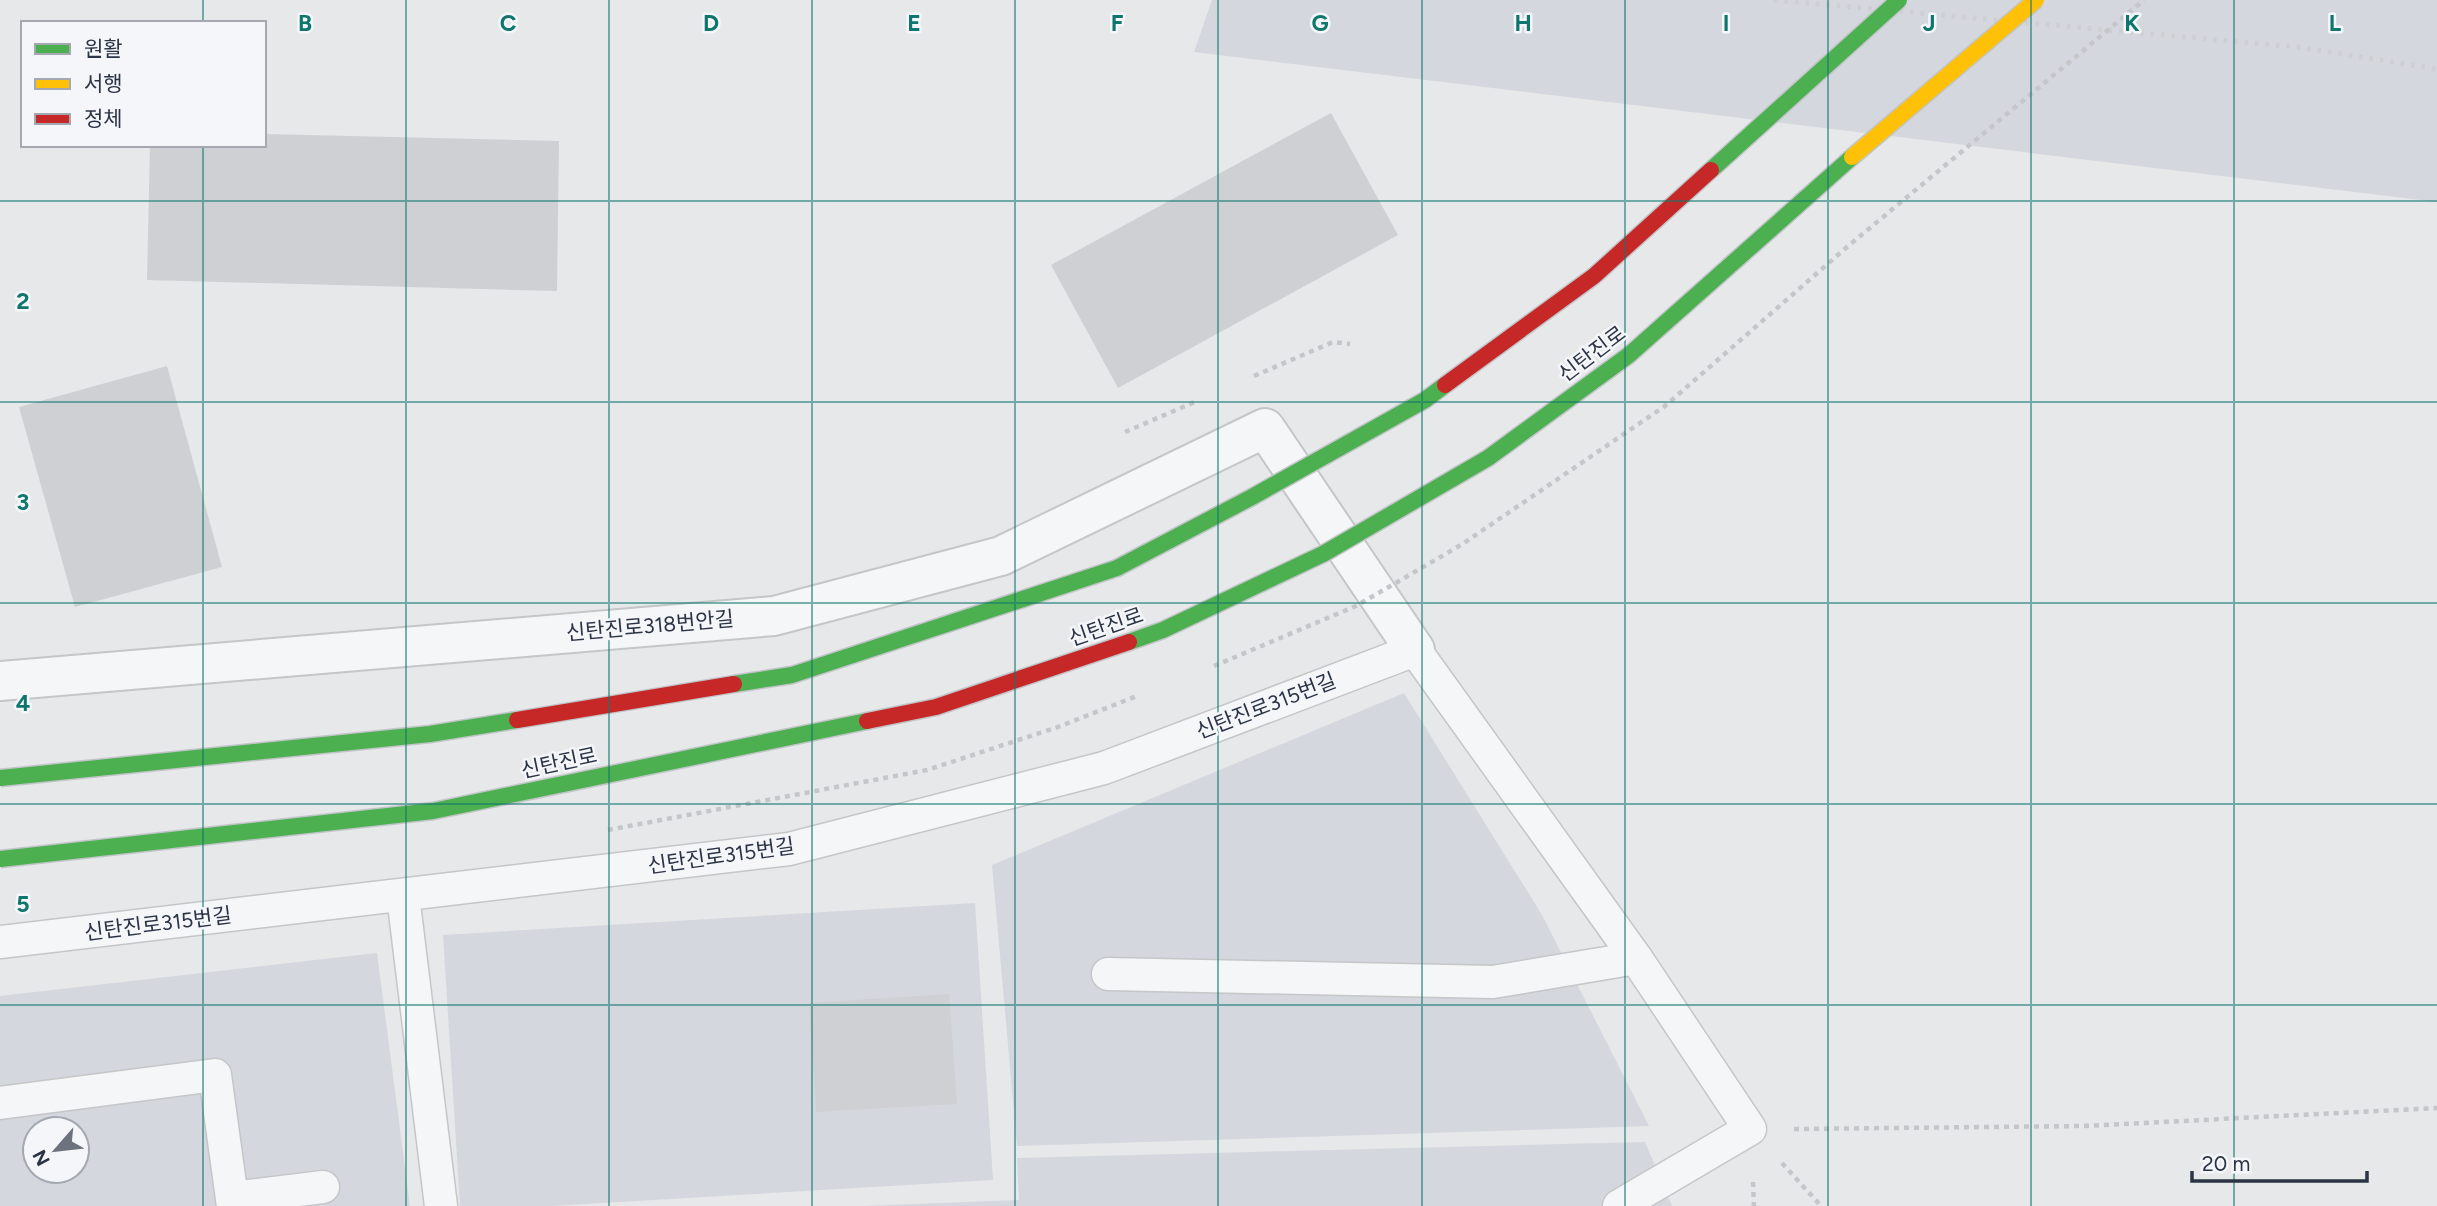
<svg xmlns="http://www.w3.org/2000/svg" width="2437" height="1206" font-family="Figtree,'Noto Sans KR',sans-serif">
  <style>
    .built { fill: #d4d7dd; fill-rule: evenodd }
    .building { fill: #ced0d3 }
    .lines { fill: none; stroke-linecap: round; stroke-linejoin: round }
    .lane-casing { stroke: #c4c6c8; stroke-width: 35 }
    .street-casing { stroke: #c4c6c8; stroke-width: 42 }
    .path { stroke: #c5c6ca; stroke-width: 4.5; stroke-dasharray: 5 5; stroke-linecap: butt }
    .lane { stroke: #f5f6f7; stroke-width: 32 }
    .street { stroke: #f5f6f7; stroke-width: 38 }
    .rail { stroke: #cecfd2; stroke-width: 5; stroke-dasharray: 3.5 7; stroke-linecap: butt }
    .fast-bridge-casing { stroke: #c2c5c8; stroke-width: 19; stroke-linecap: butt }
    .slow-bridge-casing { stroke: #c2c5c8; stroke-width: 19; stroke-linecap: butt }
    .jam-bridge-casing { stroke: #c2c5c8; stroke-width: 19; stroke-linecap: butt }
    .path-bridge { stroke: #c5c6ca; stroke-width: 4.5; stroke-dasharray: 5 5; stroke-linecap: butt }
    .fast-bridge { stroke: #4caf50; stroke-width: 16 }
    .slow-bridge { stroke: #ffc107; stroke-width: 16 }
    .jam-bridge { stroke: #c62828; stroke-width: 16 }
    .grid { fill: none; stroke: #0f766e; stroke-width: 2; stroke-opacity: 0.55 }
    .labels { text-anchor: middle; stroke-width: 5; stroke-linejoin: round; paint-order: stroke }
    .street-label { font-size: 21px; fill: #2b3445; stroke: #f4f6f9 }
    .grid-label { font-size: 23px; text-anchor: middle; font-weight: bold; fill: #0f766e; stroke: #f4f6f9; stroke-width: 5; stroke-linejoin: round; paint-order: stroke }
  </style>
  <rect width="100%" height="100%" fill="#e6e8ea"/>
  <g class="built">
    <path d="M1212 0H2437V202L1194 52Z"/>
    <path d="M1404 693 1542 915 1649 1126 1017 1146 992 865Z"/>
    <path d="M975 903 993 1180 551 1206H460L443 935Z"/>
    <path d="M377 953 410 1206H0V996ZM35 1129H77V1171H35Z"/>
    <path d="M1645 1142 1672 1206H862L1019 1200 1017 1158Z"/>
  </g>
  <g class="building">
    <path d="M1331 113 1398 235 1118 388 1051 265Z"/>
    <path d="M264 134 559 141 557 291 147 280 150 145H264Z"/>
    <path d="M167 366 222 567 75 607 19 407Z"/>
    <path d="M949 994 957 1104 816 1112 809 1003Z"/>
  </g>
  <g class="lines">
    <g class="lane-casing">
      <g id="lane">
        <path d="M403 896 441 1206"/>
        <path d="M0 942 789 849 1104 768 1415 650 1636 958 1750 1129 1619 1206"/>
        <path d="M1108 974 1493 982 1636 958"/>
        <path d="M0 1103 215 1075 233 1206"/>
        <path d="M232 1198 323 1187"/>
      </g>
    </g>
    <g class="street-casing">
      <path id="street" d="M0 681 774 616 1001 556 1265 428 1415 650"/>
    </g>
    <g class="path">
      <path d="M1254 376 1333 342 1350 344"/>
      <path d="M1125 432 1197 401"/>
      <path d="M1794 1129 2084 1126 2437 1108"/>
      <path d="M1782 1163 1821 1206"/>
      <path d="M1753 1182 1754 1206"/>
    </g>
    <use href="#lane" class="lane"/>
    <use href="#street" class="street"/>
    <path class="rail" d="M1774 0 2297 47 2437 69"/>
    <g class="fast-bridge-casing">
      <g id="fast-bridge">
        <path d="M1711 170 1899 0"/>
        <path d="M1129 642 1163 630 1323 554 1488 458 1629 355 1852 157"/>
        <path d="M734 684 792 675 1117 568 1252 497 1425 400 1445 385"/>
        <path d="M0 778 430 734 517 720"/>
        <path d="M0 859 433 811 867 721"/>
      </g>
    </g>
    <g class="slow-bridge-casing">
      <path id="slow-bridge" d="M1852 157 2036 0"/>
    </g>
    <g class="jam-bridge-casing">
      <g id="jam-bridge">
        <path d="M1445 385 1594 276 1711 170"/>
        <path d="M517 720 734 684"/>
        <path d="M867 721 936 707 1129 642"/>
      </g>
    </g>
    <g class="path-bridge">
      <path d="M1214 666 1356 606 1461 545 1665 406 1847 247 2144 0"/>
      <path d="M608 830 927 770 1058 727 1137 696"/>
    </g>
    <use href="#fast-bridge" class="fast-bridge"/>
    <use href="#slow-bridge" class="slow-bridge"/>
    <use href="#jam-bridge" class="jam-bridge"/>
  </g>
  <path class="grid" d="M203 0V23M406 0V1206M609 0V1206M812 0V1206M1015 0V1206M1218 0V1206M1422 0V1206M1625 0V1206M1828 0V1206M2031 0V1206M2234 0V1206M203 145V1206M0 201H2437M0 402H2437M0 603H2437M0 804H2437M0 1005H2437"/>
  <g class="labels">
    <g class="street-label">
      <text transform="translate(1592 354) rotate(-37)" y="7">신탄진로</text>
      <text transform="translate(650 626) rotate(-5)" y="7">신탄진로318번안길</text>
      <text transform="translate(1106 627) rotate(-19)" y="7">신탄진로</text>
      <text transform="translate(1266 706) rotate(-21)" y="7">신탄진로315번길</text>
      <text transform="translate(559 763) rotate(-12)" y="7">신탄진로</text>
      <text transform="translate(721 856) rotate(-8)" y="7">신탄진로315번길</text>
      <text transform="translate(158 924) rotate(-7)" y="7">신탄진로315번길</text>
    </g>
  </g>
  <g class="grid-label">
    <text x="305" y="31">B</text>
    <text x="508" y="31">C</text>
    <text x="711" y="31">D</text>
    <text x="914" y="31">E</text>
    <text x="1117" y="31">F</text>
    <text x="1320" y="31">G</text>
    <text x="1523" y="31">H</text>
    <text x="1726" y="31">I</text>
    <text x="1929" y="31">J</text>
    <text x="2132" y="31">K</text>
    <text x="2335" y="31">L</text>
    <text x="23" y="309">2</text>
    <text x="23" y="510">3</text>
    <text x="23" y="711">4</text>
    <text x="23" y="912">5</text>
  </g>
  <rect x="21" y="21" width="245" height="126" fill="#f4f6f9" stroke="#a4a8b1" stroke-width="2"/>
  <rect x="35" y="44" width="35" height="10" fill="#4caf50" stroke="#a4a8b1" stroke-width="2"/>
  <text x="84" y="56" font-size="21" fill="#2b3445">원활</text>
  <rect x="35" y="79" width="35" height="10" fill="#ffc107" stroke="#a4a8b1" stroke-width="2"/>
  <text x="84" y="91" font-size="21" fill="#2b3445">서행</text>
  <rect x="35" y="114" width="35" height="10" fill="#c62828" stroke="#a4a8b1" stroke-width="2"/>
  <text x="84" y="126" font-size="21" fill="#2b3445">정체</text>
  <g transform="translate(56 1150) rotate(242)"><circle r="33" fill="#f4f6f9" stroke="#a4a8b1" stroke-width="2"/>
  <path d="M0-5L12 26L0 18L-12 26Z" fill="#6c737f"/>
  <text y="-10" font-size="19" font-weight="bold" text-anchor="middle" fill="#2b3445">N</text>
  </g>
  <path d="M2192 1171v10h175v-10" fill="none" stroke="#2b3445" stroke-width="3.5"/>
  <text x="2202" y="1171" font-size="21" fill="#2b3445" stroke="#f4f6f9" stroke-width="5" paint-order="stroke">20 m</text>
</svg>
